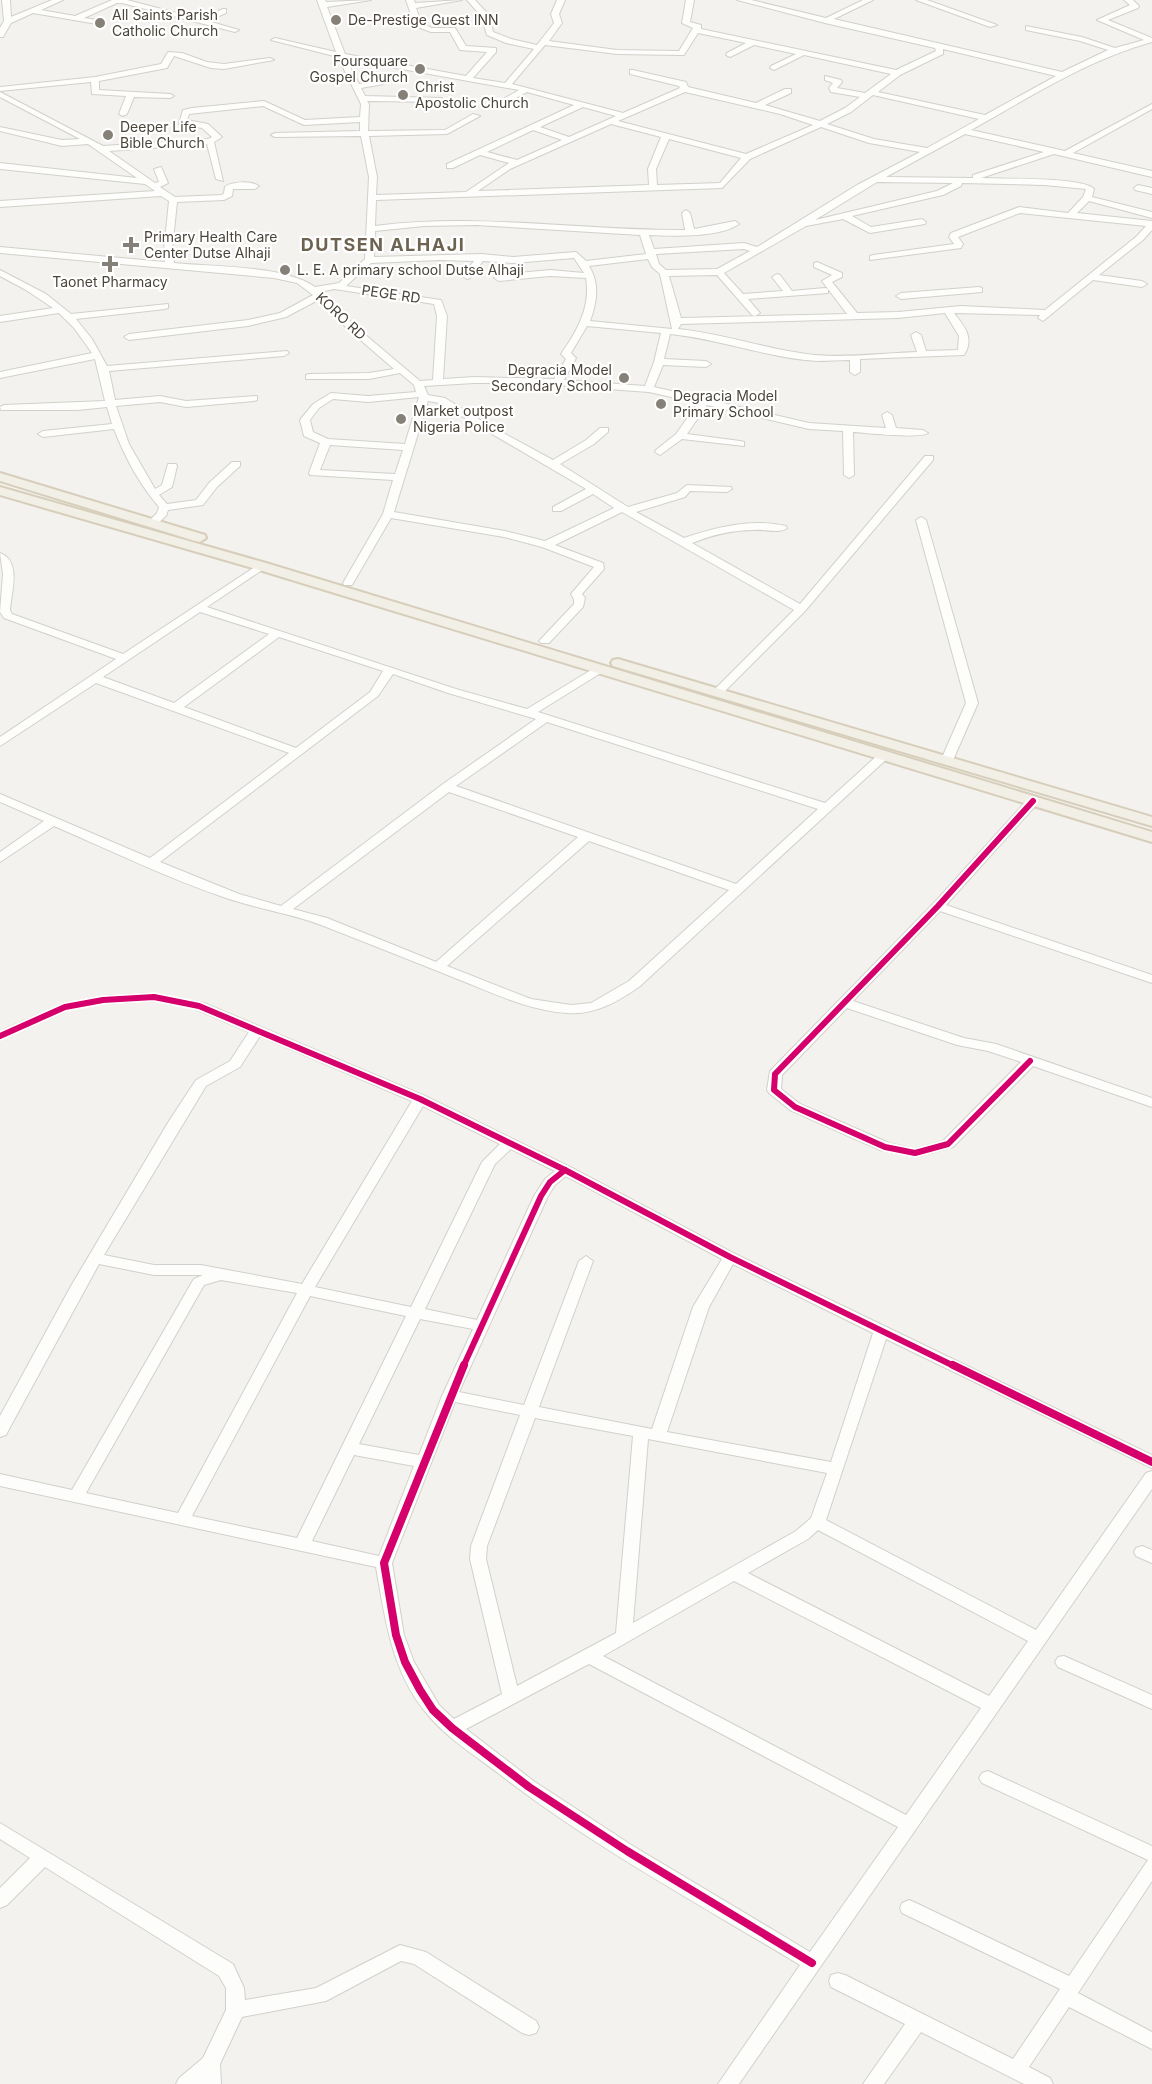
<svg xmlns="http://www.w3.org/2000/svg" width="1152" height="2084" font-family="Inter,sans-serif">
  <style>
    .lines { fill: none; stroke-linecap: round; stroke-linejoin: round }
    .minor-casing { stroke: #d2d0cb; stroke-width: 2 }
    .major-casing { stroke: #d6cebb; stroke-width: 4 }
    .minor { fill: #fdfdfc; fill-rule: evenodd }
    .major { fill: #f2efe6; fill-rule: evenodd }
    .cycleway-far1-casing { stroke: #fff; stroke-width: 10 }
    .cycleway-casing { stroke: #fff; stroke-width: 11 }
    .cycleway-far1 { stroke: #d6006c; stroke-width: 6 }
    .cycleway { stroke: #d6006c; stroke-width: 8 }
    .poi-dot { fill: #868178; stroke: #fff; stroke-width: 2 }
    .labels { text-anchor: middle; stroke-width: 4.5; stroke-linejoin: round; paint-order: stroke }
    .far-poi-label { font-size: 14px; fill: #4b4439; stroke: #fff; text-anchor: start }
    .far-street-label { font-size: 14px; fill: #4b4439; stroke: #fff }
    .far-district-label { font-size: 18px; font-weight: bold; letter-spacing: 1.5px; fill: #6e6250; stroke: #fff }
  </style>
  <rect width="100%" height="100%" fill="#f4f2ee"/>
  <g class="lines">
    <g class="minor-casing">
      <g id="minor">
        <path d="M2 0H10L11 17 52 0H63L41 10 75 16 112 0H127L200 19 223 9H226V13L208 21 239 30 235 32 122 3H117L84 18 97 20V24L33 13 11 23 3 37H0V28L4 21Z"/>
        <path d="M317 0H325L326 2 371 0 327 7 345 54 466 76 487 52 460 50 450 32H431L415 26 406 0H414L415 3 462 0 416 8 421 23 432 28H455L466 46 496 48V52L473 78 505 83 534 49 506 43 487 35 481 16 467 0H475L489 15 493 32 511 39 537 45 554 23 551 14 557 0H565L559 14 562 23 549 41 617 50 679 51 693 28 682 23 686 0H694L690 22 701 25V29L896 70 936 51 935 48 825 23 737 0H751L826 18 863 0H873L834 19 1062 72 1108 50 1080 41 1026 30V26L1082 37 1115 48 1144 40 1097 20 1130 5 1124 0H1133L1139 6 1138 8 1108 20 1152 38V42C1087 60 1030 97 971 130L1065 151 1152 104V109L1073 153 1152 171V177L1054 154 981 178C1000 179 1084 177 1094 189L1092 197 1152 212V218L1089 201 1077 213 1152 221V230L1143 240 1099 275 1142 281 1147 284 1142 287 1093 280 1043 321 1038 318 1040 315 954 313C964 326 975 338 964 355L860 359V372L855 375 850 372V360C839 360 828 361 817 361 767 358 720 339 670 334L664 359 706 361 711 364 706 367 663 365 654 387 809 423 886 428 882 415 887 412 892 415 896 428 923 430 928 433C919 439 868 433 853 432L854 475 849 478 844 475 843 431 809 429 707 405 687 434 740 441 744 442V446L682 439 660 455 655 452 656 450 676 434 698 403 649 392 527 383H474L424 386 428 395 445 398 485 423 553 460 586 440 600 428H608V432L594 444 560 464 628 507 677 493 687 485 731 487 732 489 727 492 690 491 685 497 636 512 684 538C716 527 752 518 786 526L787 528C780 534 764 529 754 530 732 530 712 535 692 543L800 604 925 456H933V460L805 611 722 694 718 695 712 692 794 610 622 512 555 545 603 563 604 569 582 594 585 598 583 607 549 643H541L539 641 574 604V599L571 594 594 567 542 547 504 537 391 518 352 585H344L343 583 383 514 393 480 310 475 309 473 320 443 304 436 300 420 313 404 331 393 368 396 416 392 414 385 400 373 369 379H306V375L309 374 369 373 394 369 350 331 318 300 286 317 248 326 129 340 124 337 129 334 248 320 280 313 313 295 297 283 274 278 0 253V247L165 262 164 250 169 201 161 196 0 207V201L155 191 145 184 0 169V163L137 178 88 144 62 146 0 131V127L62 140 80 139 0 97V92L103 146 208 139 212 137 202 128 179 124 183 110 192 108 264 101 305 120 360 117 361 104 338 57 271 40 275 38 336 52ZM698 33 746 43 727 53 726 55 730 57 754 45 796 54 771 66 770 68 774 70 804 55 891 74 865 93 837 88 842 82 841 80 825 76V80L833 83 829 88 831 92 860 97 845 108 820 121 765 105 791 93V89H785L756 103 688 87 686 82 633 70H630V74L679 86 680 88 623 113 512 84 545 45 617 54 681 55H684ZM943 49 1056 76 985 115 878 92 900 75 943 54ZM346 59 519 90 505 98V102H508L527 92 574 105 447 164V168H453L480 155 509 163 466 192 376 195 377 177 369 136 447 134 480 116 473 114 445 130 368 131 369 104 367 101 441 102 445 100 441 98 365 96 361 88 384 84 380 82 359 84ZM685 92 780 114 813 125 746 154 618 121ZM873 95 979 119 927 148 874 139 827 124 851 112ZM263 106 304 125 360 122V131L275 133 271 135 275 137 361 136 369 177 365 259 339 283 315 287C284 265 213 267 174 263L172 250 177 202 224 200 232 196 233 189H255L259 186C252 181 232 181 225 187L224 193 222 195 175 197 160 187 168 183 161 167 154 169 159 182 155 183 109 151 207 144 216 179 223 181 214 142 222 137 208 124 187 120 189 114ZM583 107 616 116 569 137 540 127ZM611 124 661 137 648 169 649 185 478 191 510 169ZM821 127 869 143 920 152 857 185 757 247 744 243 654 249 649 235C673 236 719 238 739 224L735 221 694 229 690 213 686 210 682 213 685 230H680C578 230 477 213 375 226L376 200 722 188 750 159ZM533 130 562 140 517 160 487 152ZM965 134 1044 152 973 175V178L886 177ZM669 139 741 158 720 183 657 185 656 169ZM877 182 953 183 937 191 815 220ZM962 183 1044 185 1086 189 1083 197 1068 213 1019 207 951 233 949 237 954 244 873 255 870 256V260L961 248 963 244 958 237 1020 213 1146 226 1137 236 1045 310 961 306 898 312 857 313 832 282 842 277V273L817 262 814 263V267L832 275 822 281 847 314 681 318 669 276 717 275 752 315 755 316 760 313 748 299 828 293V289L825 288 792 291 780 275 777 274 772 277 783 291 743 294 724 273 806 226 843 219 870 233 925 224 926 222 922 219 871 227 852 216 943 195 961 186ZM476 225 640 235 646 254 586 261 576 252 513 257 482 254 374 257 375 231 424 226ZM744 249 750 251 717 269 666 270 659 264 656 254ZM574 258 584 273 550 270 499 275 494 278 499 281 550 276 586 278C591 307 577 331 561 354L566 359 554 379 474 377 443 379 447 316 441 300 346 286 371 263 439 260 474 261 462 276 467 279 470 278 483 261 513 263ZM648 259 652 267 660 274 672 329 590 321C597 302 600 284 589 266ZM334 289 434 304 437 316 433 380 420 381 356 327 320 292ZM945 313 959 336 958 350 926 351 921 335 916 332 911 335 917 352C885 353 847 358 815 355 769 350 725 334 678 329L681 324 898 318ZM587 326 661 333 654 362 645 386 564 380 576 358 571 353ZM419 397 405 444 328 439 313 432 310 420 319 408 333 399 368 402ZM428 401 439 403 586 489 553 507V511H561L593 494 614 508 545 541 505 531 394 512ZM330 445 403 450 395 474 320 470Z"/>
        <path d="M916 0H927L997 25 990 27Z"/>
        <path d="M168 52 182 53 207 62 224 64 270 58 274 60 224 69 211 68 174 56 167 68 99 81V90L170 94 174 96 170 98 134 97 127 114 123 116 119 114 126 96 92 94 91 82 0 91V87L95 77 161 64Z"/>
        <path d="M1138 185 1152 188V194L1135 190 1134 188Z"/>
        <path d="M0 270 46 294 71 314 168 304V308L165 309 76 319 92 339 107 366 287 351 289 353 284 356 109 371 115 400 160 396 186 401 257 396V400L254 401 186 407 160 402 116 406 129 444 155 489 162 485 168 464H176L177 466 172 487 159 495 167 504 196 500 209 483 232 462H240V466L217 487 203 505 168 510 166 516 156 525H148L147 523 157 513 159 507C140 485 125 458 114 429L43 437 38 434 43 431 112 424 107 407 78 410H1L0 407 4 405 105 401 95 359 0 378V372L92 353 74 328 59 313 0 322V316L53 308 26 290 0 276Z"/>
        <path d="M979 287 982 288V292L901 299 896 296 901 293Z"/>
        <path d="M921 517 926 520 978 703 953 760 947 764 941 760 966 703 916 520Z"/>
        <path d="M0 553C22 561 11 593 10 610L12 614 123 654 261 563 266 566 265 568 207 607 456 689 527 709 596 667H604V671L538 712 825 803 880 753 884 752 890 756 639 987C617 1002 595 1015 568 1013 530 1011 495 994 460 980 414 962 368 943 321 925 292 914 259 909 229 899 169 879 112 851 54 826L0 862V852L44 821 0 802V794L150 858 289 753 96 683 0 746V737L116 659 4 618 0 612 3 574ZM200 612 269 634 174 703 103 677ZM279 637 383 671 370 692 296 748 184 707ZM393 674 448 693 536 719 443 784 281 906 239 894 160 862 378 696ZM547 722 818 809 736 884 456 786ZM449 792 578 837 436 962 327 918 293 909ZM589 841 729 890 629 981 591 1003 571 1005 531 999 447 966Z"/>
        <path d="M1033 797 1039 801 1037 804 946 905 1152 975V983L940 911 853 1001 964 1038 996 1044 1152 1098V1107L1033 1066 953 1147 915 1157 880 1150 790 1110 769 1093 767 1090 770 1071 934 903 1029 798ZM847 1008 957 1045 988 1051 1021 1062 943 1141 915 1149 889 1143 800 1104 781 1089 782 1075Z"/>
        <path d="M154 993 204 1003 425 1096 570 1167 735 1254 1152 1455V1468L886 1339 826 1520 1036 1630 1146 1473 1152 1471V1489L739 2084H718L800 1965C699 1904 592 1846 498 1773 474 1755 447 1738 428 1715 392 1674 385 1619 376 1567L0 1486V1474L72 1490 192 1282 194 1279 203 1275H154L99 1264 8 1431 6 1435 0 1437V1416L71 1286 169 1121 196 1080 230 1061 249 1032 195 1009 154 1001 103 1004 68 1010 0 1040V1031L65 1003 103 996ZM260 1036 412 1101 302 1284 201 1265H154L104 1255 206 1086 240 1067ZM423 1106 500 1144 482 1162 411 1307 315 1287ZM511 1149 555 1171 545 1179 534 1196 477 1320 425 1309 495 1164ZM566 1176 722 1259 693 1307 652 1429 539 1407 593 1261 586 1256 579 1261 524 1405 459 1392 548 1196 555 1185ZM733 1264 873 1333 831 1462 667 1432 709 1307ZM221 1280 297 1293 178 1513 86 1493 204 1285ZM310 1296 406 1316 297 1538 192 1516ZM420 1319 473 1329 442 1396 419 1455 359 1444ZM455 1402 520 1415 471 1546 470 1559 502 1694 454 1719 439 1705 414 1662 404 1635 392 1563ZM535 1418 633 1436 616 1633 517 1686 486 1559 487 1546ZM648 1439 827 1473 811 1518 796 1531 633 1623ZM354 1455 414 1466 379 1556 312 1541ZM818 1530 1028 1641 989 1696 748 1573 808 1539ZM734 1581 981 1708 906 1815 603 1656ZM589 1664 898 1827 810 1952 633 1846 535 1782 466 1729Z"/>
        <path d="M1142 1546 1152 1550V1563L1136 1556 1134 1552 1136 1548Z"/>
        <path d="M1064 1656 1152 1695V1709L1058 1667 1055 1662 1058 1657Z"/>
        <path d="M988 1771 1152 1846V1881L1078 1993 1152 2032V2049L1069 2007 1029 2067 1050 2078 1053 2084H1024L921 2032 884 2084H863L905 2024 831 1987 829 1981 831 1975 838 1973 845 1975 1013 2059 1060 1989 902 1913 900 1908 902 1903 909 1900 916 1903 1069 1976 1148 1860 982 1783 979 1778 982 1773Z"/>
        <path d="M0 1823 233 1964 244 1988 245 2000 316 1988 400 1945 426 1952 536 2021 539 2027 536 2033 529 2035 522 2033 414 1964 401 1961 326 2001 242 2017 220 2064 221 2084H176L179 2078 203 2058 226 2010V1988L219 1976 45 1867 7 1905 0 1908V1888L30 1858 0 1839Z"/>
      </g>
    </g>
    <g class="major-casing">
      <g id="major">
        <path d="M0 473 205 535 206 538 200 542 195 541 0 481Z"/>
        <path d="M0 487 266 563 1152 832V842L256 569 0 495Z"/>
        <path d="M618 659 1152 817V826L613 666 611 663 613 660Z"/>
      </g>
    </g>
    <use href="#minor" class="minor"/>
    <use href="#major" class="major"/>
    <g class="cycleway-far1-casing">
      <g id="cycleway-far1">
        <path d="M0 1036 65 1007 103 1000 154 997 199 1006 420 1099 565 1170 730 1257 956 1367"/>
        <path d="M1030 1061 948 1144 915 1153 885 1147 795 1107 774 1090 775 1074 938 906 1033 801"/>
        <path d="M463 1367 541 1196 550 1182 565 1170"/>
      </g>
    </g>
    <g class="cycleway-casing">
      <g id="cycleway">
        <path d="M464 1365 384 1563 396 1635 405 1662 420 1690 433 1710 452 1728 529 1787 627 1851 812 1963"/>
        <path d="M953 1365 1152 1462"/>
      </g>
    </g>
    <use href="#cycleway-far1" class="cycleway-far1"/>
    <use href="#cycleway" class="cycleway"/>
  </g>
  <g class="poi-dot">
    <circle cx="336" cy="20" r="6"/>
    <circle cx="100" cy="23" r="6"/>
    <circle cx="420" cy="69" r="6"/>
    <circle cx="403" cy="95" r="6"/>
    <circle cx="108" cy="135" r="6"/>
    <path d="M128 236h6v6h6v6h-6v6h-6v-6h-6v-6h6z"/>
    <path d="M107 255h6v6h6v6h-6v6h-6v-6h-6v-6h6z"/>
    <circle cx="285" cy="270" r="6"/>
    <circle cx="624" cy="378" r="6"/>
    <circle cx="661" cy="404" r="6"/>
    <circle cx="401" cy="419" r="6"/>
  </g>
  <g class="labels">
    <g class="far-poi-label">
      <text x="112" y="20">All Saints Parish<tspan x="112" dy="16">Catholic Church</tspan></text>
      <text x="348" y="25">De-Prestige Guest INN</text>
      <text x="408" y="66" text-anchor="end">Foursquare<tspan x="408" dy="16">Gospel Church</tspan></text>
      <text x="415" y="92">Christ<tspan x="415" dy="16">Apostolic Church</tspan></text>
      <text x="120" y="132">Deeper Life<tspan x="120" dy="16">Bible Church</tspan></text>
      <text x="144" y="242">Primary Health Care<tspan x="144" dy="16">Center Dutse Alhaji</tspan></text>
      <text x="297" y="275">L. E. A primary school Dutse Alhaji</text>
      <text x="110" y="287" text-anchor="middle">Taonet Pharmacy</text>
      <text x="612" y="375" text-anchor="end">Degracia Model<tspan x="612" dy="16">Secondary School</tspan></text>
      <text x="673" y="401">Degracia Model<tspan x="673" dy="16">Primary School</tspan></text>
      <text x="413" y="416">Market outpost<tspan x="413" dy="16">Nigeria Police</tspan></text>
    </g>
    <g class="far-street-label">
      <text transform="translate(391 294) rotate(8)" y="5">PEGE RD</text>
      <text transform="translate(341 316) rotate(43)" y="5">KORO RD</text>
    </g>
    <g class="far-district-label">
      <text x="383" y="251">DUTSEN ALHAJI</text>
    </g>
  </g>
</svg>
